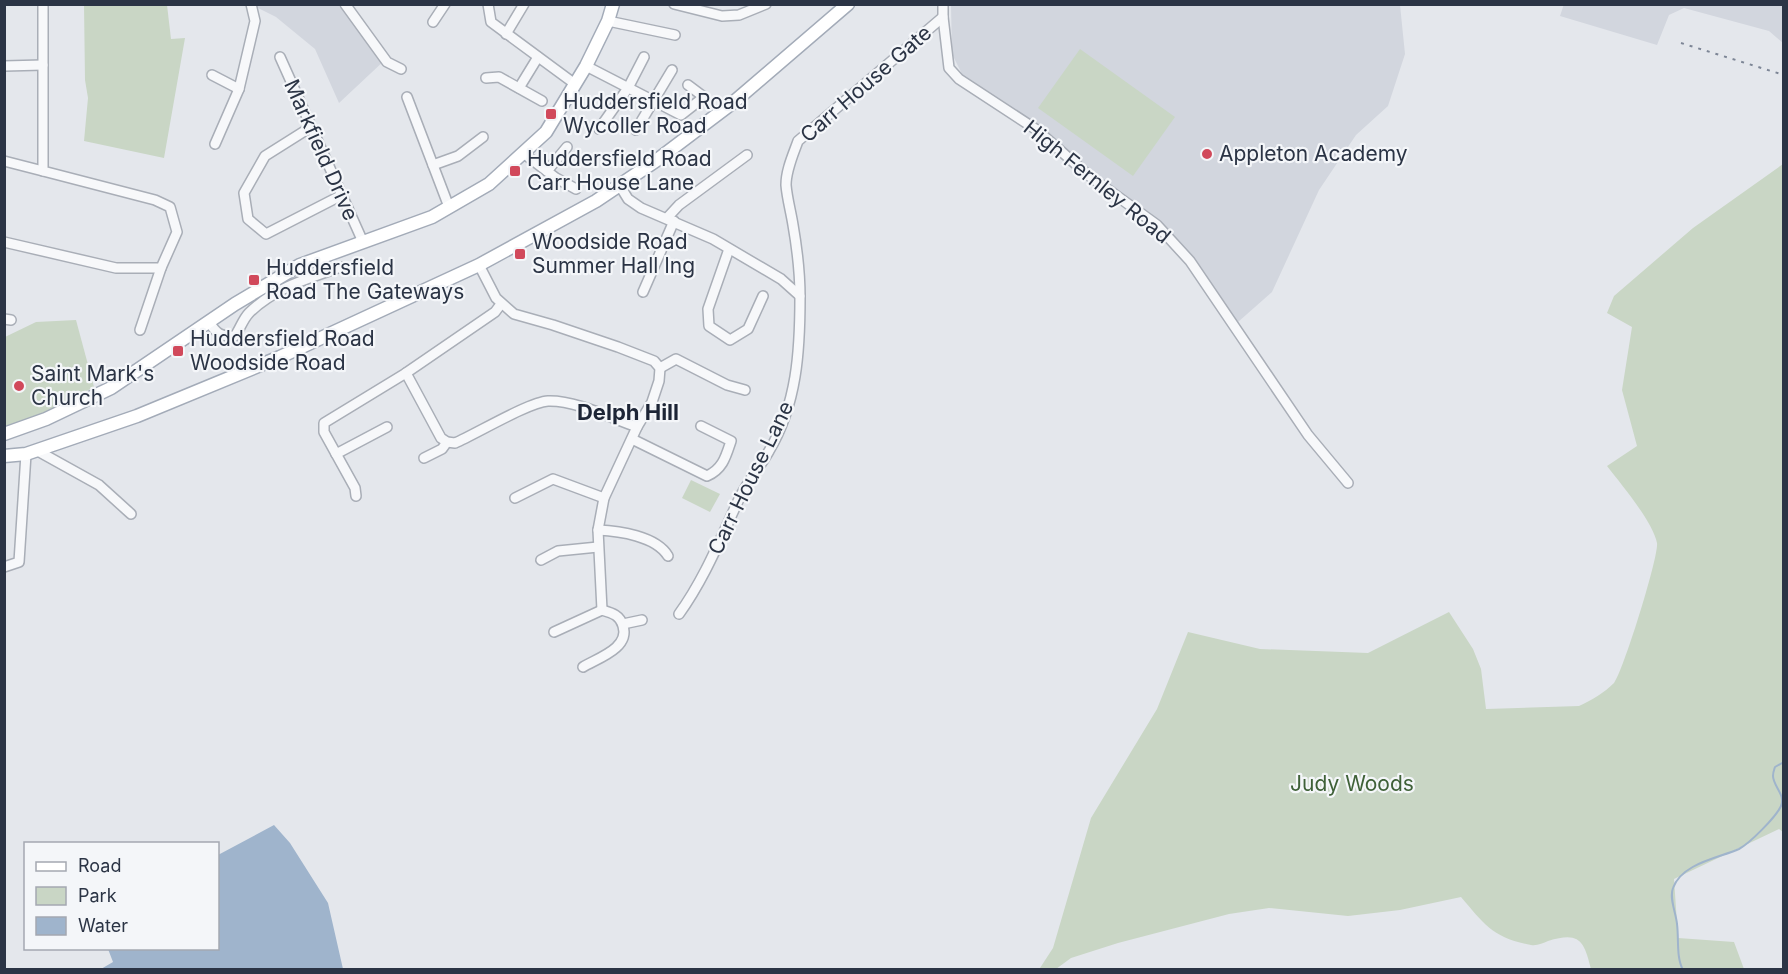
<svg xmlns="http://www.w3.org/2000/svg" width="1788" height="974" font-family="Inter,sans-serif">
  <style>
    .built { fill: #d2d6de }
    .green { fill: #c9d6c5 }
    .water { fill: #9fb4cc }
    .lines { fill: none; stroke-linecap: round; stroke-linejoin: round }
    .stream { stroke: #9fb4cc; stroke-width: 2 }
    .minor-casing { stroke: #a9aeb7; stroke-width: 12 }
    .major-casing { stroke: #a3abb8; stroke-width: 15 }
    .minor { stroke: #f7f8fa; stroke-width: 9 }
    .major { stroke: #fff; stroke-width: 12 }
    .rail { stroke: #7d8696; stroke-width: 2; stroke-dasharray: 3 6; stroke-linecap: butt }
    .poi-dot { fill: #d1495b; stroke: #f4f6f9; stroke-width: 2 }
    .labels { text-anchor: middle; stroke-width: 4.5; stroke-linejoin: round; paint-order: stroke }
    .street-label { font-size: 21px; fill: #2b3445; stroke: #f4f6f9 }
    .poi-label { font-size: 21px; fill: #2b3445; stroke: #f4f6f9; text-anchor: start }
    .park-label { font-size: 21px; fill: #3f6138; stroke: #f4f6f9 }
    .neighbourhood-label { font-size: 22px; font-weight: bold; fill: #1d2536; stroke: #f4f6f9 }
  </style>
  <rect width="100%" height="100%" fill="#e4e7ec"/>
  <g class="built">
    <path d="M1564 4 1783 5V43L1769 31 1684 8 1669 15 1657 45 1560 16Z"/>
    <path d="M252 5H338L386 59 339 103 315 49 276 17Z"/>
    <path d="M951 5H1400L1405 54 1388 106 1356 135 1319 190 1272 292 1238 322 1195 262 1090 172 1053 138 963 76 952 54Z"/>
  </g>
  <g class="green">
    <path d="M84 5H167L171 39 185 38 164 158 84 141 88 98 85 80Z"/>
    <path d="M1080 49 1175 117 1133 176 1038 108Z"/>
    <path d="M1783 164V832L1779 829 1674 879 1678 938 1734 942 1744 969H1591C1584 941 1580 931 1548 941 1543 943 1537 946 1531 945 1493 938 1484 924 1461 897L1400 910 1348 916 1269 908 1229 914 1118 943 1071 958 1056 969H1041L1040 968 1053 948 1091 818 1157 709 1188 632 1260 649 1368 653 1449 612 1473 649 1481 669 1486 709 1579 706C1592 700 1604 693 1614 683 1623 672 1659 556 1657 543 1653 522 1621 484 1607 466L1637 446 1622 390 1632 327 1607 313 1614 296 1693 228Z"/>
    <path d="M76 320 94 387 43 414 5 426V337L36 322Z"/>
    <path d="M691 480 720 494 710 512 682 498Z"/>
  </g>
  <path class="water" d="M274 825 290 843 328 903 343 969H101L113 962 108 949 218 948V855Z"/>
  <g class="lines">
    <path class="stream" d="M1683 970C1676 957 1679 939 1677 924 1676 913 1669 898 1673 888 1682 863 1719 858 1739 849 1750 843 1776 817 1781 806 1786 795 1773 786 1773 776 1773 772 1774 770 1775 767L1784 762"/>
    <g class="minor-casing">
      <g id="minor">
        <path d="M345 4 387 62 401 69"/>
        <path d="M488 4 491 22 575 84"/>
        <path d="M674 4 722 16 739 15 766 4"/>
        <path d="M943 4V17L949 68 959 79 1037 130 1088 175 1157 225 1190 261 1308 435 1348 483"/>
        <path d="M608 21 675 35"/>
        <path d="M433 22 445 4"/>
        <path d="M506 34 524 4"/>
        <path d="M280 57 363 242"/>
        <path d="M4 66 43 65"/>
        <path d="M586 66 681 115 704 97 688 85"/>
        <path d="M212 75 239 89"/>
        <path d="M486 78 499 77 542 101"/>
        <path d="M519 88 538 57"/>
        <path d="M407 97 449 207"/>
        <path d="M311 127 265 156 244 193 248 219 266 234 342 195"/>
        <path d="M599 129 628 88 644 57"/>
        <path d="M636 130 672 70"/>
        <path d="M215 144 239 89 255 21 251 4"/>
        <path d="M523 153 556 178 576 189"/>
        <path d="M4 161 43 171"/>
        <path d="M433 165 458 156 483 137"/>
        <path d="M547 171 567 147"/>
        <path d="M620 186 628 199 641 208 713 239 781 279 800 296"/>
        <path d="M667 218 679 205 747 155"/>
        <path d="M4 242 116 268H161L177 232 170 207 155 200 43 171V4"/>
        <path d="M729 249 708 309 709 326 730 340 748 329 763 296"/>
        <path d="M479 265 496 298 514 314 553 325 618 347 654 361 660 368 659 381 652 402 637 427 604 498 598 530 602 610"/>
        <path d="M643 292 674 221"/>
        <path d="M4 319 11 320"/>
        <path d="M209 322C216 333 220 337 235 336 240 329 243 319 249 313 274 288 309 278 341 267"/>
        <path d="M140 330 161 268"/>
        <path d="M660 368 676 359 727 385 745 390"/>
        <path d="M406 373 441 438 447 442 455 443C476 434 529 402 548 401 575 400 611 418 637 427"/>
        <path d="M632 439 707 476C723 469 726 456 731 441L701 426"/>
        <path d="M36 450 99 485 131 514"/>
        <path d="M336 454 387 427"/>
        <path d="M424 458 442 449 447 442"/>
        <path d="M356 496 355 488 324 432V423L406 373 495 312 501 304"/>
        <path d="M515 498 553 479 604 498"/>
        <path d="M598 530C619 531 656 536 668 556"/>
        <path d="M541 560 558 551 598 547"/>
        <path d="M4 567 19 562 26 454"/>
        <path d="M679 614C705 578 721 537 740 497 748 481 760 467 769 451 797 404 800 351 800 297 800 274 797 248 793 225 791 212 787 198 786 185 786 170 793 155 798 141L943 17"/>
        <path d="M623 624 642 620"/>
        <path d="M554 632 602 610C612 613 620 615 623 626 630 648 598 658 583 667"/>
      </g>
    </g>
    <g class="major-casing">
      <g id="major">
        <path d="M4 434 46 419 111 388 235 304 300 265 432 217 489 184 546 132 586 66 608 21 613 4"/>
        <path d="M4 456 26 454 137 416 280 357 479 265 596 201 657 160 735 101 848 4"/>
      </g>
    </g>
    <use href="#minor" class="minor"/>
    <use href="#major" class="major"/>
    <path class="rail" d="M1681 43 1784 75"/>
  </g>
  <g class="poi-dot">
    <rect x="545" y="108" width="12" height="12" rx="3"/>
    <circle cx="1207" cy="154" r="6"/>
    <rect x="509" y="165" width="12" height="12" rx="3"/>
    <rect x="514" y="248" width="12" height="12" rx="3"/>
    <rect x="248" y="274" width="12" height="12" rx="3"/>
    <rect x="172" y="345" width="12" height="12" rx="3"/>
    <circle cx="19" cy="386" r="6"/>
  </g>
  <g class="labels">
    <g class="street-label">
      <text transform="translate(866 84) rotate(-41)" y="7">Carr House Gate</text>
      <text transform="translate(321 150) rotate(66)" y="7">Markfield Drive</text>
      <text transform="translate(1097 182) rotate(39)" y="7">High Fernley Road</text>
      <text transform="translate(751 478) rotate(-64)" y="7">Carr House Lane</text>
    </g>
    <g class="poi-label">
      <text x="563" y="109">Huddersfield Road<tspan x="563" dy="24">Wycoller Road</tspan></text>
      <text x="1219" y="161">Appleton Academy</text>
      <text x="527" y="166">Huddersfield Road<tspan x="527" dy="24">Carr House Lane</tspan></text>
      <text x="532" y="249">Woodside Road<tspan x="532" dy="24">Summer Hall Ing</tspan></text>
      <text x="266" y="275">Huddersfield<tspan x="266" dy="24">Road The Gateways</tspan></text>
      <text x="190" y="346">Huddersfield Road<tspan x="190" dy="24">Woodside Road</tspan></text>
      <text x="31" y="381">Saint Mark's<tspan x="31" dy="24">Church</tspan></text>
    </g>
    <g class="park-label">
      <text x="1352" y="791">Judy Woods</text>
    </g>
    <g class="neighbourhood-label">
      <text x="628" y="420">Delph Hill</text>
    </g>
  </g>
  <rect width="1788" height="974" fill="none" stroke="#2b3445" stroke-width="12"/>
  <rect x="24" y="842" width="195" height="108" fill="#f4f6f9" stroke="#a4a8b1" stroke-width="1.5"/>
  <rect x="36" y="862" width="30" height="9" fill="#ffffff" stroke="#a4a8b1" stroke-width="1.5"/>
  <text x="78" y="872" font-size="18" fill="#2b3445">Road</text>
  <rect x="36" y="887" width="30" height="18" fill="#c9d6c5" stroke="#a4a8b1" stroke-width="1.5"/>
  <text x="78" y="902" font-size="18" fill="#2b3445">Park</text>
  <rect x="36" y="917" width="30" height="18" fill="#9fb4cc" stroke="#a4a8b1" stroke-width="1.5"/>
  <text x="78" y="932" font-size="18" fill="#2b3445">Water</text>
</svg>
